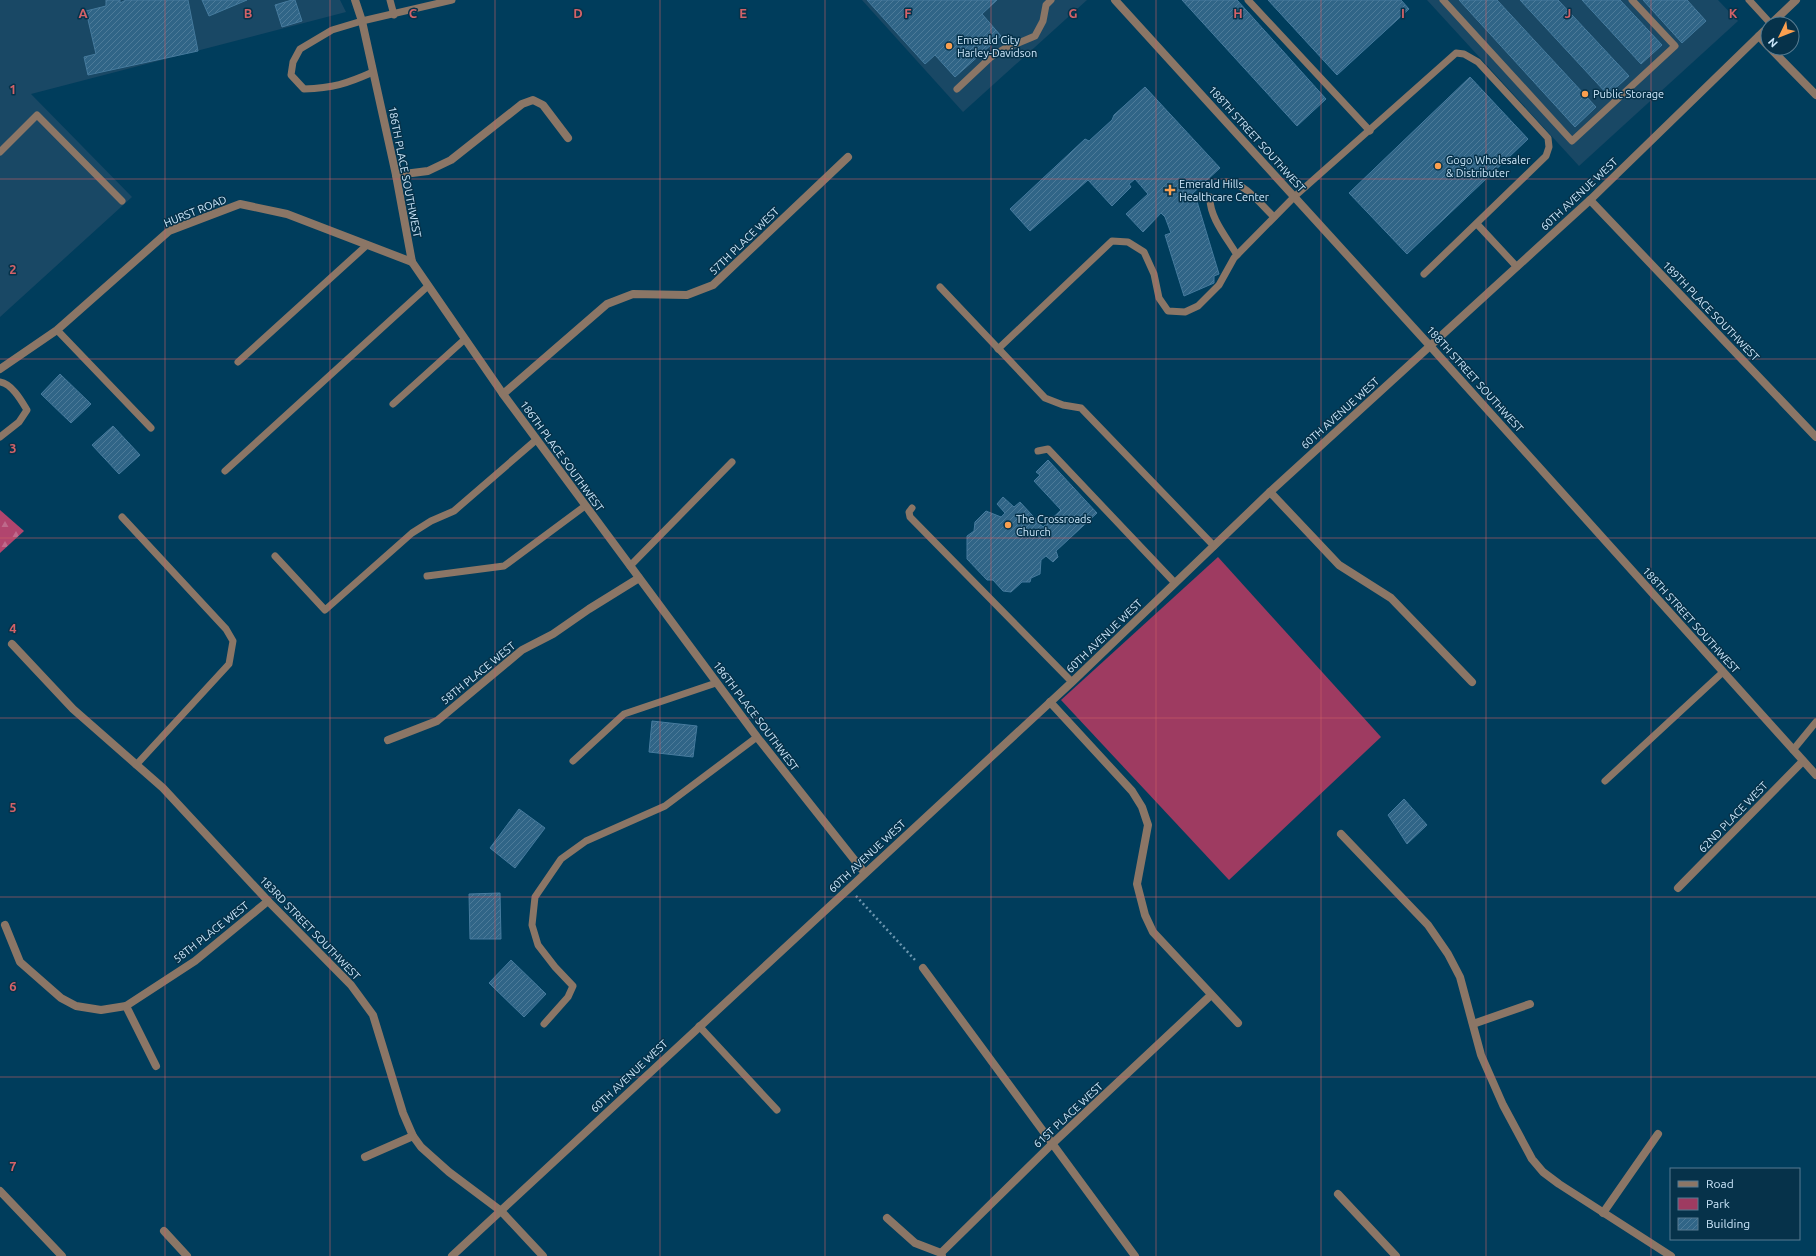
<svg xmlns="http://www.w3.org/2000/svg" width="1816" height="1256" font-family="Ubuntu,sans-serif">
  <style>
    .built { fill: #194865 }
    .forest { fill: url(#forest-firs) }
    .park { fill: #9e3b61 }
    .building { fill: url(#building-hatch); stroke: #467b9e }
    .lines { fill: none; stroke-linecap: round; stroke-linejoin: round }
    .path { stroke: #6c97b0; stroke-width: 2.5; stroke-dasharray: 2 3; stroke-linecap: butt }
    .service { stroke: #8b7666; stroke-width: 7 }
    .minor { stroke: #8b7666; stroke-width: 8 }
    .tertiary { stroke: #8b7666; stroke-width: 8 }
    .grid { fill: none; stroke: #d36268; stroke-width: 1; stroke-opacity: 0.55 }
    .poi-dot { fill: #fa9f4f; stroke: #06324a; stroke-width: 1.5 }
    .labels { text-anchor: middle; stroke-width: 3; stroke-linejoin: round; paint-order: stroke }
    .poi-label { font-size: 11px; fill: #cde8fc; stroke: #06324a; text-anchor: start }
    .street-label { font-size: 11px; fill: #cde8fc; stroke: #06324a }
    .grid-label { font-size: 13px; text-anchor: middle; font-weight: bold; fill: #d36268; stroke: #06324a; stroke-width: 3; stroke-linejoin: round; paint-order: stroke }
  </style>
  <defs>
    <pattern id="forest-firs" width="22" height="20" patternUnits="userSpaceOnUse"><rect width="22" height="20" fill="#b1456e"/><path d="M5 1l3.5 6h-7zM16 11l3.5 6h-7z" fill="#be698b"/></pattern>
    <pattern id="building-hatch" width="6" height="6" patternUnits="userSpaceOnUse"><rect width="6" height="6" fill="#306587"/><path d="M-1 1l2-2M0 6l6-6M5 7l2-2" fill="none" stroke="#4d7b99"/></pattern>
  </defs>
  <rect width="100%" height="100%" fill="#003d5c"/>
  <g class="built">
    <path d="M0 0H340L346 12 31 94 132 197 0 317Z"/>
    <path d="M862 0H1087L963 112Z"/>
    <path d="M1427 0H1718L1738 21 1579 166Z"/>
  </g>
  <path class="forest" d="M0 510 24 531 0 553Z"/>
  <path class="park" d="M1218 557 1381 737 1229 880 1061 700Z"/>
  <g class="building">
    <path d="M106 0H120V3L126 0H188L198 51 88 75 84 57 96 54 86 11 106 6Z"/>
    <path d="M202 0H247L209 16Z"/>
    <path d="M292 0H295L302 21 282 27 275 5Z"/>
    <path d="M867 0H997L982 14 1001 36 955 77 935 55 925 64Z"/>
    <path d="M1182 0H1237L1326 99 1297 126Z"/>
    <path d="M1268 0H1401L1409 9 1337 75Z"/>
    <path d="M1459 0H1497L1596 107 1575 127Z"/>
    <path d="M1520 0H1558L1629 76 1608 95Z"/>
    <path d="M1582 0H1620L1662 45 1641 64Z"/>
    <path d="M1643 0H1687L1706 21 1682 43Z"/>
    <path d="M1470 77 1528 139 1407 254 1349 193Z"/>
    <path d="M1145 87 1220 168 1192 194 1196 198 1219 274 1214 276V283L1184 296 1165 235 1171 233 1165 217 1161 213 1143 232 1126 214 1148 194 1135 179 1129 184 1131 187 1112 206 1088 180 1030 231 1010 209 1085 139 1089 141 1112 120 1114 115Z"/>
    <path d="M60 374 91 404 71 423 41 394Z"/>
    <path d="M113 426 140 455 119 474 92 445Z"/>
    <path d="M1048 460 1097 513 1056 551 1058 557 1053 562 1046 556 1041 560 1040 574 1031 578 1030 582H1022L1011 592 1003 591 993 580H987L967 559V536L974 531 975 522 986 511 1001 517 1005 513 997 504 1003 497 1014 507 1020 502 1043 527 1061 510 1034 481 1040 475 1036 472Z"/>
    <path d="M652 721 697 726 693 757 649 752Z"/>
    <path d="M1404 799 1427 825 1407 844 1388 815Z"/>
    <path d="M519 809 545 828 515 868 490 848Z"/>
    <path d="M500 893 501 939H470L469 894Z"/>
    <path d="M511 960 546 994 524 1017 489 983Z"/>
  </g>
  <g class="lines">
    <path class="path" d="M856 896 915 960"/>
    <g class="service">
      <path d="M390 0 394 15"/>
      <path d="M1248 0 1370 131"/>
      <path d="M1443 0 1572 141 1675 46 1632 0"/>
      <path d="M1749 0 1771 24"/>
      <path d="M373 72C346 84 333 88 304 89L291 75 293 62 300 49 332 30 362 21 452 0"/>
      <path d="M957 89 991 57 1004 49 1035 36 1043 21 1046 5 1051 0"/>
      <path d="M0 152 37 115 122 201"/>
      <path d="M1226 182C1245 182 1261 205 1274 217"/>
      <path d="M1210 197C1209 217 1227 238 1237 255"/>
      <path d="M1477 224 1517 267"/>
      <path d="M940 287 1045 398 1063 405 1081 408 1214 546"/>
      <path d="M57 330 151 428"/>
      <path d="M998 349 1112 241 1128 242 1144 252 1154 274 1159 298 1168 311 1185 312 1198 306 1219 285 1234 258 1294 197 1456 53 1464 54 1478 62 1548 138 1549 147 1546 156 1424 274"/>
      <path d="M238 362 367 245"/>
      <path d="M0 382C12 384 21 400 27 410L19 422 0 437"/>
      <path d="M393 404 465 339"/>
      <path d="M1038 451 1048 449 1175 583"/>
      <path d="M225 471 428 286"/>
      <path d="M912 508 909 512 910 517 1072 682"/>
      <path d="M122 517 226 629 233 641 229 664 136 765"/>
      <path d="M275 556 325 610 412 533 431 521 454 511 536 440"/>
      <path d="M630 566 732 462"/>
      <path d="M427 576 504 566 585 506"/>
      <path d="M1793 750 1816 722"/>
      <path d="M573 761 624 714 716 683"/>
      <path d="M1605 781 1723 672"/>
      <path d="M544 1024 568 997 573 986 555 967 538 945 532 925 535 897 561 859 586 841 665 806 757 737"/>
      <path d="M699 1026 777 1110"/>
    </g>
    <g class="minor">
      <path d="M355 0 362 21 396 175 412 262 503 394 757 737 864 872"/>
      <path d="M1771 24 1796 0"/>
      <path d="M1759 36 1768 46"/>
      <path d="M1770 48 1816 95"/>
      <path d="M396 175 428 171 451 160 522 104 533 100 543 105 568 138"/>
      <path d="M1590 200 1816 437"/>
      <path d="M0 369 57 330 169 231 240 204 287 214 412 262"/>
      <path d="M503 394 607 304 633 294 687 295 713 285 848 157"/>
      <path d="M1270 492 1339 565 1391 598 1472 682"/>
      <path d="M12 644 73 709 163 788 268 901 351 985 373 1015 403 1113 413 1136 421 1147 449 1172 501 1211 543 1256"/>
      <path d="M1050 702 1132 791 1142 807 1148 825 1137 884 1145 915 1153 932 1238 1023"/>
      <path d="M388 740 437 721 522 650 553 634 589 609 639 578"/>
      <path d="M1341 834 1428 925 1448 954 1460 977 1481 1055 1503 1105 1532 1159 1543 1172 1559 1184 1671 1256"/>
      <path d="M1678 888 1803 761"/>
      <path d="M5 925 20 962 61 998 76 1006 101 1010 126 1006 156 1066"/>
      <path d="M923 968 1135 1256"/>
      <path d="M126 1006 195 961 268 901"/>
      <path d="M1473 1024 1530 1004"/>
      <path d="M365 1157 413 1136"/>
      <path d="M0 1191 62 1256"/>
      <path d="M1338 1194 1396 1256"/>
      <path d="M1603 1213 1658 1134"/>
      <path d="M887 1218 915 1243 941 1253 942 1256"/>
      <path d="M164 1231 187 1256"/>
      <path d="M941 1253 1052 1144 1211 995"/>
      <path d="M452 1256 1072 682 1270 492 1590 200 1768 27"/>
    </g>
    <path class="tertiary" d="M1115 0 1431 347 1816 775"/>
  </g>
  <path class="grid" d="M165 0V1256M330 0V1256M495 0V1256M660 0V1256M825 0V1256M991 0V1256M1156 0V1256M1321 0V1256M1486 0V1256M1651 0V1256M0 179H1816M0 359H1816M0 538H1816M0 718H1816M0 897H1816M0 1077H1816"/>
  <g class="poi-dot">
    <circle cx="949" cy="46" r="4"/>
    <circle cx="1585" cy="94" r="4"/>
    <circle cx="1438" cy="166" r="4"/>
    <path d="M1168 184h4v4h4v4h-4v4h-4v-4h-4v-4h4z"/>
    <circle cx="1008" cy="525" r="4"/>
  </g>
  <g class="labels">
    <g class="poi-label">
      <text x="957" y="44">Emerald City<tspan x="957" dy="13">Harley-Davidson</tspan></text>
      <text x="1593" y="98">Public Storage</text>
      <text x="1446" y="164">Gogo Wholesaler<tspan x="1446" dy="13">&amp; Distributer</tspan></text>
      <text x="1179" y="188">Emerald Hills<tspan x="1179" dy="13">Healthcare Center</tspan></text>
      <text x="1016" y="523">The Crossroads<tspan x="1016" dy="13">Church</tspan></text>
    </g>
    <g class="street-label">
      <text transform="translate(1257 139) rotate(48)" y="4">188TH STREET SOUTHWEST</text>
      <text transform="translate(405 172) rotate(79)" y="4">186TH PLACE SOUTHWEST</text>
      <text transform="translate(1579 194) rotate(-43)" y="4">60TH AVENUE WEST</text>
      <text transform="translate(195 211) rotate(-22)" y="4">HURST ROAD</text>
      <text transform="translate(744 241) rotate(-44)" y="4">57TH PLACE WEST</text>
      <text transform="translate(1711 311) rotate(46)" y="4">189TH PLACE SOUTHWEST</text>
      <text transform="translate(1475 379) rotate(48)" y="4">188TH STREET SOUTHWEST</text>
      <text transform="translate(1340 413) rotate(-42)" y="4">60TH AVENUE WEST</text>
      <text transform="translate(562 456) rotate(54)" y="4">186TH PLACE SOUTHWEST</text>
      <text transform="translate(1691 620) rotate(48)" y="4">188TH STREET SOUTHWEST</text>
      <text transform="translate(1104 636) rotate(-44)" y="4">60TH AVENUE WEST</text>
      <text transform="translate(478 673) rotate(-39)" y="4">58TH PLACE WEST</text>
      <text transform="translate(756 716) rotate(53)" y="4">186TH PLACE SOUTHWEST</text>
      <text transform="translate(1733 817) rotate(-46)" y="4">62ND PLACE WEST</text>
      <text transform="translate(867 856) rotate(-43)" y="4">60TH AVENUE WEST</text>
      <text transform="translate(310 928) rotate(46)" y="4">183RD STREET SOUTHWEST</text>
      <text transform="translate(211 932) rotate(-38)" y="4">58TH PLACE WEST</text>
      <text transform="translate(629 1076) rotate(-43)" y="4">60TH AVENUE WEST</text>
      <text transform="translate(1068 1115) rotate(-43)" y="4">61ST PLACE WEST</text>
    </g>
  </g>
  <g class="grid-label">
    <text x="83" y="18">A</text>
    <text x="248" y="18">B</text>
    <text x="413" y="18">C</text>
    <text x="578" y="18">D</text>
    <text x="743" y="18">E</text>
    <text x="908" y="18">F</text>
    <text x="1073" y="18">G</text>
    <text x="1238" y="18">H</text>
    <text x="1403" y="18">I</text>
    <text x="1568" y="18">J</text>
    <text x="1733" y="18">K</text>
    <text x="13" y="94">1</text>
    <text x="13" y="274">2</text>
    <text x="13" y="453">3</text>
    <text x="13" y="633">4</text>
    <text x="13" y="812">5</text>
    <text x="13" y="991">6</text>
    <text x="13" y="1171">7</text>
  </g>
  <rect x="1670" y="1168" width="130" height="72" fill="#06324a" stroke="#567b91"/>
  <rect x="1678" y="1181" width="20" height="6" fill="#8b7666" stroke="#567b91"/>
  <text x="1706" y="1188" font-size="12" fill="#cde8fc">Road</text>
  <rect x="1678" y="1198" width="20" height="12" fill="#9e3b61" stroke="#567b91"/>
  <text x="1706" y="1208" font-size="12" fill="#cde8fc">Park</text>
  <rect x="1678" y="1218" width="20" height="12" fill="url(#building-hatch)" stroke="#567b91"/>
  <text x="1706" y="1228" font-size="12" fill="#cde8fc">Building</text>
  <g transform="translate(1780 36) rotate(227)"><circle r="19" fill="#06324a" stroke="#567b91"/>
  <path d="M0-3L7 15L0 10L-7 15Z" fill="#fa9f4f"/>
  <text y="-6" font-size="11" font-weight="bold" text-anchor="middle" fill="#cde8fc">N</text>
  </g>
</svg>
